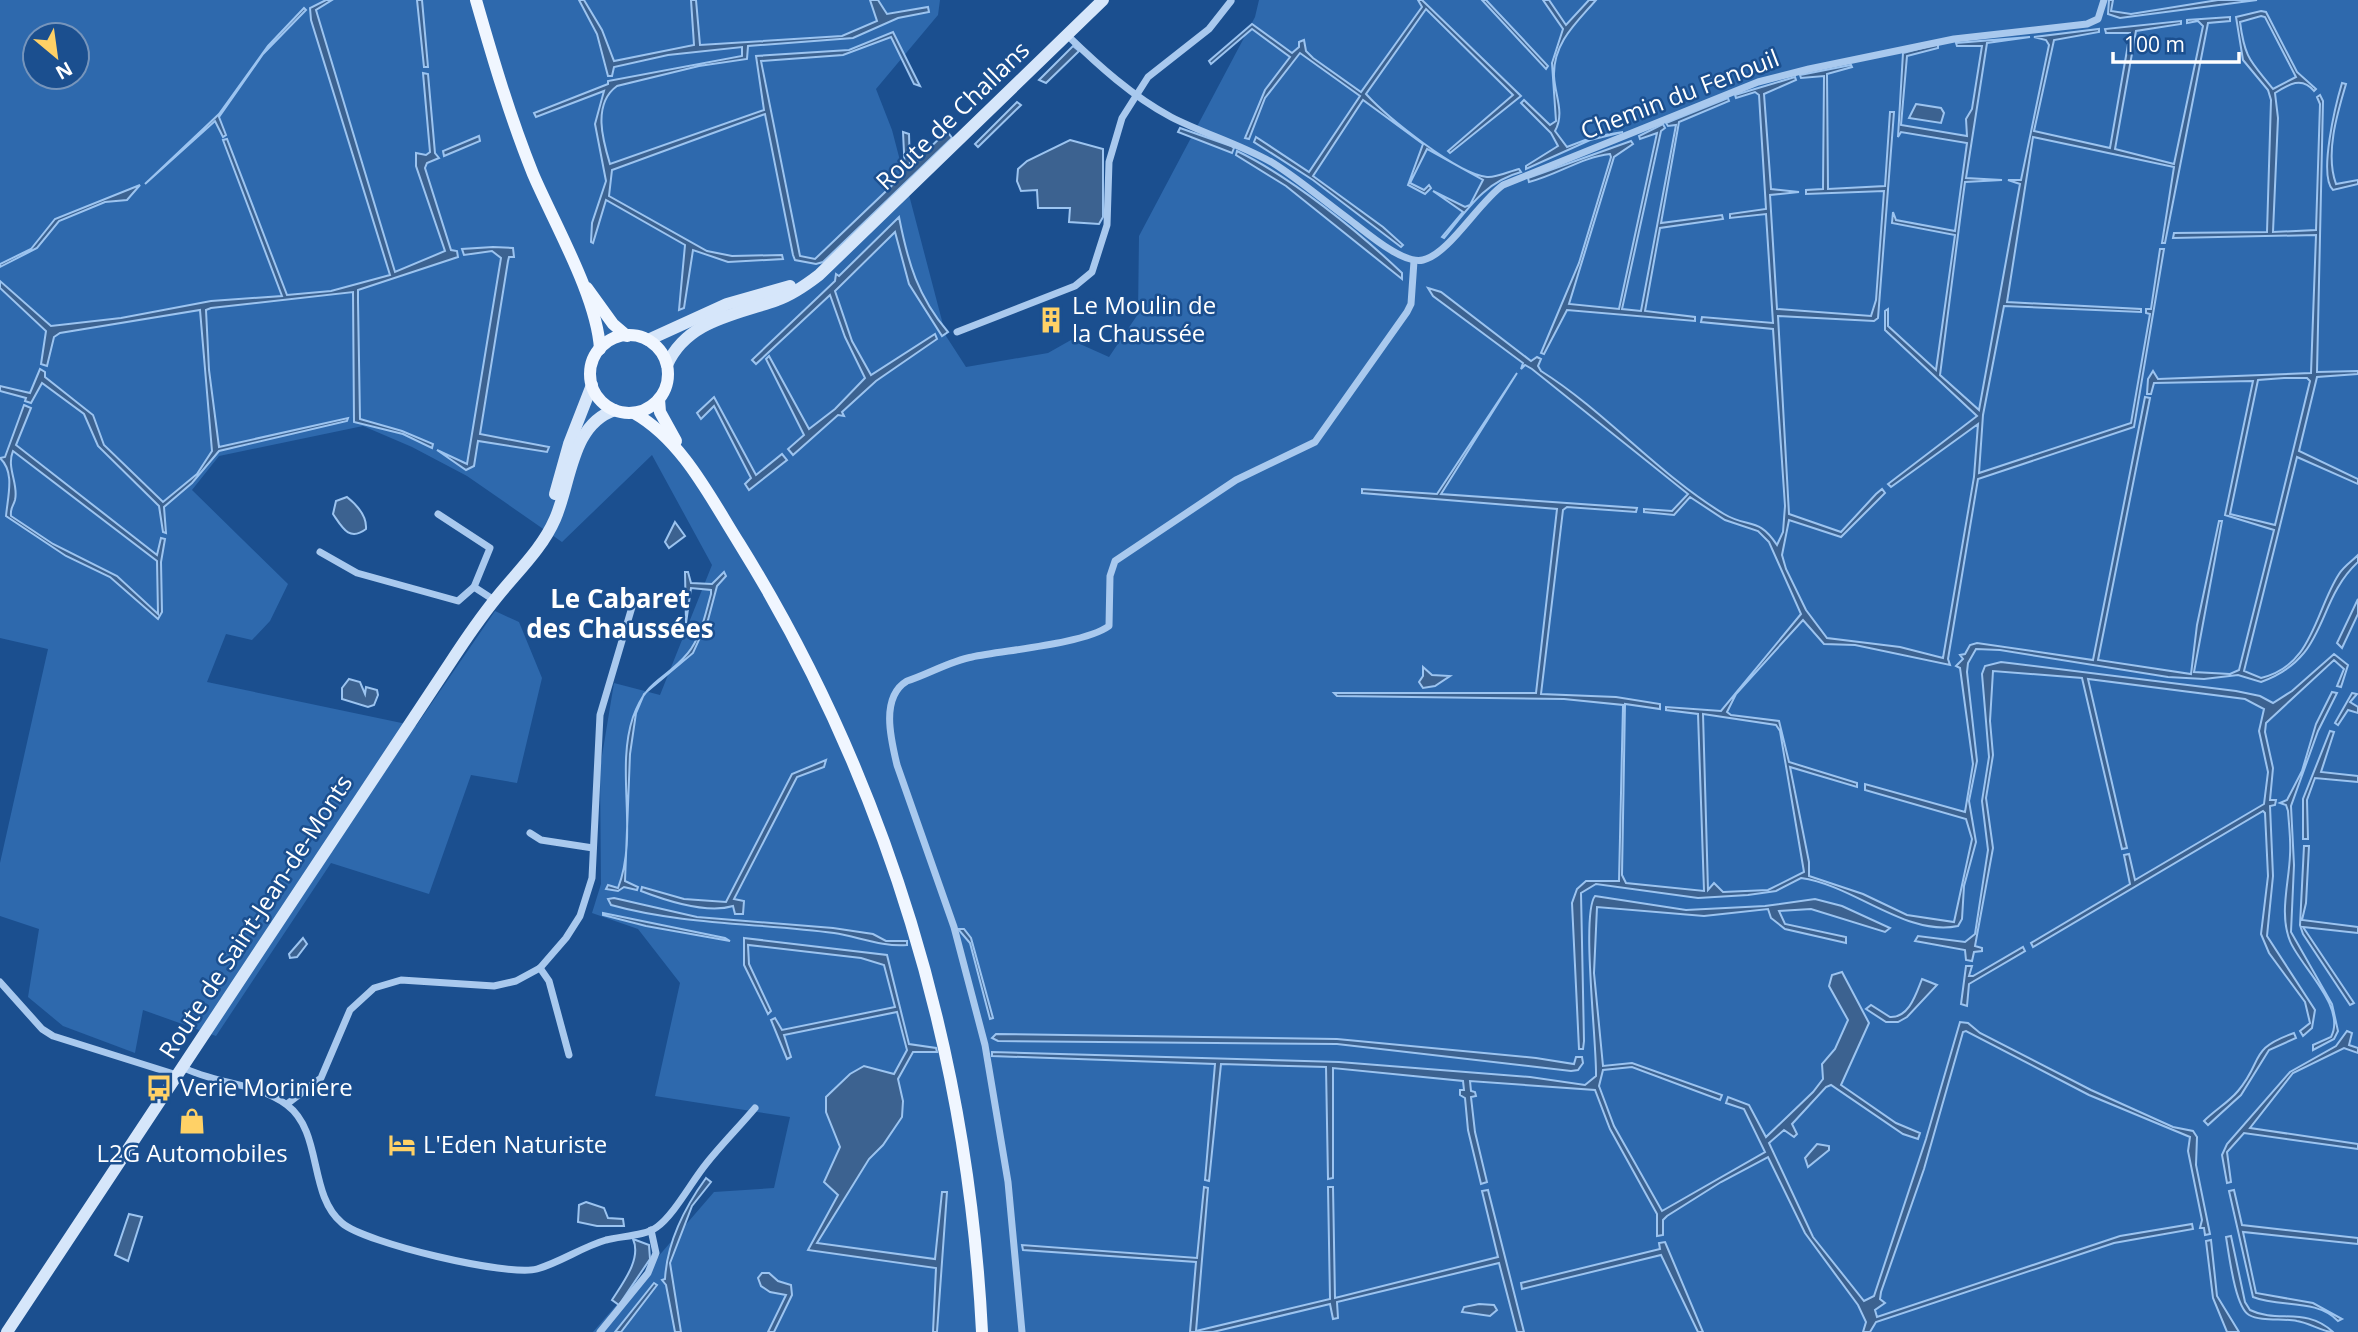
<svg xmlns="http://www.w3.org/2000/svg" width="2358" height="1332" font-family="'Open Sans',sans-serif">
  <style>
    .green { fill: #2e69ad; fill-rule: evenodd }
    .water { fill: #3c6290; stroke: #9cc4f0; stroke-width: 2; fill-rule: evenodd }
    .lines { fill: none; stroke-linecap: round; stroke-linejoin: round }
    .street { stroke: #a9c9ee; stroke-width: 7 }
    .secondary { stroke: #d6e6fa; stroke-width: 12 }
    .primary { stroke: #f0f6ff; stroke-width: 12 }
    .labels { text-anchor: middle; stroke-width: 5; stroke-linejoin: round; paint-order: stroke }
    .street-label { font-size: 24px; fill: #fff; stroke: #1b4f8f }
    .poi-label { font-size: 24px; fill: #fff; stroke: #1b4f8f; text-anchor: start }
    .neighbourhood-label { font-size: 26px; font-weight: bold; fill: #fff; stroke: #1b4f8f }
  </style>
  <rect width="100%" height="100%" fill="#1b4f8f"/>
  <path class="green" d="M0 0H940L938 15 876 89 892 130 946 336 966 367 1048 353 1071 340 1109 357 1138 314 1139 236 1255 17 1259 0H2358V1332H593L714 1192 774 1188 790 1117 655 1096 680 983 638 929 592 913 601 884 600 768 614 683 660 695 712 565 652 455 562 542 467 476 412 447 363 426 219 456 192 490 288 584 270 621 252 640 226 634 207 682 416 726 495 611 519 622 542 678 517 783 471 775 429 894 331 863 216 1036 143 1010 135 1053 63 1026 28 997 39 929 0 916V863L48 649 0 638ZM35 35H77V77H35Z"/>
  <g class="water">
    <path d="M326 0H332L316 10 395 272 445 251 416 166V153L426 155 430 152 423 73 428 74 435 153 439 158 427 163 425 168 451 250 457 251 458 257 358 290V301L360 419 402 431 433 444 432 448 403 434 354 422 353 292 211 308 206 310 209 370 219 447 348 418 347 421 219 451 192 483 164 507 166 533 163 532 159 506 98 446 84 414 42 383 31 403 25 401 26 398 0 391V386L30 393 40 369 45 372V377L93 415 104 445 163 502 197 474 212 451 200 310 60 333 54 337 47 366 41 364 46 331 0 288V281L51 326 121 318 211 301 282 296 223 140 227 139 287 295 331 291 390 275 311 20 310 8Z"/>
    <path d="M417 0H422L428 67H424Z"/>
    <path d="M579 0H584L602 30 614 61 694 45 691 0H696L700 45 842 36 877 21 870 0H878L887 14 928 7 929 12 898 18 853 38 748 46 747 59 699 66 617 86C592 104 603 141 610 164L764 110 756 56 849 50 893 32 920 86 914 84 891 37 843 55 761 61 800 256 815 259 905 173 903 132 909 134 910 167 947 131 952 138 823 262 816 264 795 260 793 255 765 114 612 170 609 196 707 251 732 256 782 255 783 259 728 262 693 250 684 308 679 310 685 245 606 200 593 243 591 242 592 223 606 181 595 124 604 91 536 117 534 113 608 84V81L742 56V47L668 55 614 67 612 76H608L597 34Z"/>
    <path d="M1418 0H1422L1521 96 1450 153 1448 151 1513 95 1426 9 1366 94C1387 117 1457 174 1487 177 1496 178 1510 171 1519 169L1521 172C1484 182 1467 210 1444 238L1442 237 1463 212 1433 191 1465 207 1470 205 1483 180 1427 149 1410 183 1424 190 1429 185 1431 188 1425 194 1408 185 1423 144 1363 100 1313 176 1383 227 1403 245 1401 247 1313 180 1254 142 1256 137 1309 172 1360 96 1300 53 1265 98 1249 139 1245 138 1265 90 1290 57 1252 29 1211 64 1209 61 1252 24 1292 53 1299 47V42L1304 40 1306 51 1313 58 1361 92 1422 7Z"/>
    <path d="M1482 0H1486L1548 66 1546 69Z"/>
    <path d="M1543 0H1549L1566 25 1589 0H1596C1576 23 1553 43 1554 76 1555 96 1565 113 1555 131L1567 147 1593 137 1623 132 1590 140 1526 169V166L1558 146 1551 133 1521 103 1524 100 1550 125 1556 121 1552 63 1563 29Z"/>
    <path d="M2109 0H2113L2111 11 2131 14 2218 0H2257L2120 18 2108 14Z"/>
    <path d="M304 8 306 10 263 54 219 117 226 135 223 137 215 121 145 184 219 114 268 46Z"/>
    <path d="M2261 11 2266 12 2297 72 2316 89 2314 91C2302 76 2289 84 2275 93L2278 118 2273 232 2316 230 2320 104 2317 97 2320 95 2323 101 2317 372 2358 371V374L2317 377 2299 451 2358 479V484L2297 457 2244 671 2261 678C2313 666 2315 611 2339 574 2344 566 2352 561 2358 555V562C2314 603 2330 657 2261 682L2238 675 2204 679 2168 677 2000 650 1976 649 1968 663 1967 672 1977 761 1969 801 1976 842 1964 886 1962 919 1958 926C1906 937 1854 885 1801 878L1776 891 1748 895 1698 898 1596 884 1581 893 1584 1041 1583 1049H1579L1572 903 1577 889 1586 881H1619L1623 705 1564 699 1337 696 1334 693H1536L1557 509 1362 493V489L1437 494 1517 373 1441 494 1637 508 1636 512 1567 507 1563 510 1541 694 1616 697 1660 704V709L1625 704 1622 875 1626 883 1704 891 1698 714 1666 710V707L1721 711 1801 614 1769 542 1758 531 1725 520 1690 497 1674 515 1644 512V509L1672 511 1688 494 1532 369 1525 365 1521 369 1523 363 1433 296 1428 288 1441 292 1531 361 1537 357 1541 359 1538 366 1541 371C1606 412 1658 474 1724 514 1749 529 1758 516 1777 545L1783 532 1785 506 1773 329 1701 322 1702 317 1773 323 1766 214 1730 218V214L1766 209 1759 95 1755 92 1736 98 1735 95 1795 77 1796 80 1764 94 1771 189 1799 192 1770 195 1777 309 1871 316 1876 300 1884 191 1806 194V190L1823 189 1824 76 1801 78 1800 75 1851 65 1852 67 1827 74 1828 189 1885 186 1890 112H1894L1878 318 1874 321 1778 316 1789 514 1841 532 1876 494 1882 489 1885 493 1841 537 1789 520 1782 555 1786 569 1806 610 1827 638 1900 647 1943 658 1974 477 1978 424 1891 487 1888 484 1977 416 1885 330V311L1888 309V326L1936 370 1955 235 1892 223 1893 212 1896 220 1955 231 1967 143 1901 132 1898 137 1903 53 1938 44V48L1907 56 1901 125 1967 136 1966 119 1972 109 1982 46H1957L1956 43 2030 37 1987 43 1966 178 2002 180 1965 182 1962 204 1940 375 1979 410 2020 184 2008 180H2021L2049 45 2046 40 2034 37 2099 29V32L2054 40 2034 131 2110 148 2130 33H2106L2105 29 2181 21V24L2136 31 2115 149 2174 164 2203 26 2198 21 2187 23V20L2230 17V21L2208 23 2165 243H2162L2174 167 2033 137 2007 302 2141 309V312L2004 306 1983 415 1979 473 2131 423 2150 314 2146 313V309H2151L2160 249H2164L2134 427 1978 479 1948 659 1950 665 1855 645 1824 644 1803 620 1736 694 1727 712 1731 715 1779 721 1789 762 1857 783V787L1790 767 1809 862V876L1863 894 1907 915 1954 922 1972 839 1966 819 1865 790V784L1965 812 1973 764 1960 668 1956 666 1963 659 1960 655 1965 654 1970 645 1977 643 2093 660 2145 397 2150 398 2098 660 2191 674 2197 625 2219 521H2222L2194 672 2230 674 2239 670 2274 530 2225 515 2253 381 2154 383 2151 394H2147L2148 379 2153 371 2158 379 2311 373 2316 235 2173 238 2174 233 2267 232 2271 100 2268 90 2243 60 2236 17ZM2261 16 2265 17 2296 77 2273 89C2251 61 2245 60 2240 22ZM2284 378H2307L2310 381 2275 525 2230 514 2258 380ZM1703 714 1776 725 1780 731 1804 872 1768 890 1723 892 1714 883 1708 890Z"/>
    <path d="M1073 46 1079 51 1046 83 1039 80Z"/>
    <path d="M2342 83 2346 84C2337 114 2325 154 2336 184L2358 180V184L2333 190C2318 176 2336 103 2342 83Z"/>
    <path d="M1728 98 1729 101 1679 122 1661 223 1722 215 1723 219 1660 228 1645 311 1695 317V321L1567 310 1544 354 1541 353 1579 263 1611 157 1610 154C1582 157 1557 175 1529 182L1528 178 1631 141 1633 144 1614 157 1569 304 1619 309 1657 133 1640 139 1639 136 1663 124 1665 128 1661 131 1622 309 1641 311 1676 125 1668 126 1666 123Z"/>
    <path d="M1017 102 1021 105 978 147 975 144Z"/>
    <path d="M1916 104 1941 108 1944 113 1941 123 1909 118Z"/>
    <path d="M1180 128 1231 146 1234 148 1232 153 1178 132Z"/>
    <path d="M479 136 480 141 444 156 443 151Z"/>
    <path d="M1070 140 1103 149V217L1099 224 1069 222 1070 208H1038L1037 190 1021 191 1017 181 1018 169 1027 161Z"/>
    <path d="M1237 151C1291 177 1359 232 1402 273V279L1286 186 1236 155Z"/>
    <path d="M140 185 127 200 105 202 59 221 37 248 0 267V264L31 249 55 219Z"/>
    <path d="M899 217C908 263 918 297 948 332L942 336 909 284 895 232 835 291 852 341 871 375 935 334 937 339 876 381 842 412 844 416 838 415 793 455 788 449 804 435 766 359 769 356 809 429 835 409 865 378 845 337 830 295 756 364 752 360 835 281 836 274 839 276Z"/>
    <path d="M493 247 513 248 514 257H509L508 261 480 434 549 447 547 452 478 441 474 466 466 470 437 450 467 464 501 258 492 251 464 255 462 249Z"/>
    <path d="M714 397 756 475 782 454 787 460 749 490 745 484 751 478 714 406 701 419 697 413Z"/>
    <path d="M24 405 31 408 16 445 157 555 161 538 165 539 161 562 162 612 158 619 110 577 66 556 6 516C8 495 15 472 0 458L5 457ZM13 451 157 561 158 614 117 576 53 544 11 516C10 508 13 507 15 500 19 484 6 468 13 451Z"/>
    <path d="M347 497C357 505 367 516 366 529 349 542 342 527 333 514L336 501Z"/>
    <path d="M675 522 685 536 669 548 665 542Z"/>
    <path d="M685 572H688L691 583 712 584 724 572 726 576 717 586 708 620 693 653 644 694 636 713 630 754 625 881 638 887 637 890 624 887 618 891 606 889 608 885 618 888C639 834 615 771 633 717 647 678 665 681 688 653 701 637 705 615 711 594V590L691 588 686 623Z"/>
    <path d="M2358 599V614L2342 648 2337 643Z"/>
    <path d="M2334 654 2348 665 2341 687 2337 686 2344 669 2334 660 2266 723 2265 732 2273 768 2270 800H2276L2275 805 2270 806 2273 876 2267 936 2315 1010 2312 1028 2303 1036 2300 1031 2310 1023 2305 1002 2269 953 2261 934 2268 876 2265 813 2263 811 2033 947 2031 943 2130 884 2124 855 2129 854 2135 880 2264 804 2268 772 2259 731 2264 709 2245 699 2088 679 2127 848 2122 849 2082 678 1993 671 1990 721 1993 755 1986 798 1993 848 1975 946 1982 948V951L1974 952 1972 961 1966 960 1965 950 1915 941 1918 936 1965 942 1975 934 1988 850 1982 801 1989 757 1982 674 1985 666 2001 662 2236 691 2260 696 2273 703 2292 691Z"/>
    <path d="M1423 667 1432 675 1450 676 1435 686 1423 688 1419 682 1423 676Z"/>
    <path d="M349 679 360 682 365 694 366 687 377 690 378 695 374 705 368 707 342 699V688Z"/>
    <path d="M2332 692 2337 693 2318 731 2291 806 2294 865 2291 932 2332 1004 2338 1031 2334 1039 2313 1050V1045L2331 1037C2347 1007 2300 966 2290 941 2279 914 2289 883 2290 855 2291 840 2289 826 2288 811L2286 805 2280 803 2287 800 2302 771 2316 724Z"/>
    <path d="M2352 693 2357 694 2350 702 2358 707V713L2348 710 2338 725 2335 723Z"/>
    <path d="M2330 731 2334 732 2321 772 2358 776V782L2315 778 2307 800 2308 839H2303V799Z"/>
    <path d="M826 760 824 767 797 777 734 899 744 901 743 914H735L733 906C707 914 667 901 641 891L642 887 684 899 726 902 792 774Z"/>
    <path d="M2304 846H2309L2306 903 2302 920 2358 927V933L2303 927 2354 1003 2350 1005 2303 934 2300 925Z"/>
    <path d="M1595 896 1686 910 1765 906 1815 899 1842 906 1890 928 1885 932 1811 909 1779 911 1785 924 1846 937V943L1785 929 1771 918 1768 909 1704 916 1597 907 1594 973 1603 1066 1632 1063 1722 1095 1720 1100 1632 1067 1603 1070 1599 1086 1614 1126 1662 1211 1765 1152 1744 1109 1726 1103 1728 1097 1749 1105 1766 1137 1813 1092 1823 1079 1822 1064 1835 1049 1848 1020 1829 986 1832 975 1842 972 1869 1023 1841 1085 1896 1123 1920 1133 1918 1139 1903 1134 1831 1085 1826 1087 1792 1124 1797 1134 1794 1137 1784 1130 1769 1143 1813 1237 1864 1301 1874 1296 1926 1139 1960 1022 1968 1023 1980 1033 2091 1090 2173 1127 2193 1131 2197 1137 2196 1165 2210 1234 2205 1235 2204 1228H2200L2202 1220 2188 1151 2190 1137 2089 1095 1966 1031 1963 1032 1924 1169 1881 1292 1880 1299 1885 1303 1875 1310 1877 1317 2120 1236 2192 1224 2193 1229 2114 1243 1876 1322 1870 1332H1863L1866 1322 1858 1305 1805 1233 1768 1157 1721 1182 1667 1216 1663 1220V1235L1657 1236V1214L1610 1129 1595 1090 1470 1081 1471 1091 1475 1092 1476 1096 1471 1097 1475 1132 1487 1182 1481 1184 1468 1130 1465 1098 1460 1095V1090H1464L1463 1081 1333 1068V1178L1328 1179 1326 1067 1221 1064 1209 1181 1205 1180 1215 1064 992 1056V1052L1339 1062 1530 1077 1585 1085 1596 1076C1597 1044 1581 914 1595 896Z"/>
    <path d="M614 898 697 917 833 928 873 934 886 941H907V945C882 947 859 937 834 933 760 923 683 925 611 905L608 899Z"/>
    <path d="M603 913 725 938 730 941 646 926 603 915Z"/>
    <path d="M958 929H964L971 938 993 1018 990 1019 970 943Z"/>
    <path d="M303 938 307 944 297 957 290 958 289 954Z"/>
    <path d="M744 938 887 955 909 1044 936 1048 937 1052H913L898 1079 903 1101 902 1117 883 1145 869 1159 817 1243 935 1259 942 1192H947L937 1332H933L936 1268 808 1250 838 1195 824 1182 840 1147 826 1112V1097L850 1074 864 1066 894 1074 907 1050 897 1012 784 1035 791 1057 787 1059 771 1020 775 1018 782 1030 895 1007 884 965 861 958 748 945 749 964 771 1011 768 1014 744 965Z"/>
    <path d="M2023 947 2025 951 1969 984 1967 1006 1961 1004 1966 966H1972L1969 976H1973Z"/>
    <path d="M1922 979 1937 985 1907 1017 1898 1022H1886L1866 1009 1871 1005 1890 1017C1909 1018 1916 994 1922 979Z"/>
    <path d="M2347 1031 2352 1033 2349 1045 2358 1048V1053L2344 1048 2293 1073 2250 1128 2358 1144V1149L2244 1133 2227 1152 2231 1182 2227 1183 2222 1155 2227 1144 2290 1072 2336 1046Z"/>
    <path d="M2294 1033 2296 1038 2269 1050 2241 1095 2208 1125 2204 1121C2215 1110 2229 1102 2238 1091 2264 1060 2248 1049 2294 1033Z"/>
    <path d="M996 1034 1337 1039 1536 1058 1574 1064 1576 1057H1582L1583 1063 1578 1070 1571 1071 1337 1044 998 1041 992 1038Z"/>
    <path d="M1817 1144 1829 1146V1150L1808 1167 1805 1158Z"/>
    <path d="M706 1178 711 1182 692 1206 670 1263 681 1332H675L666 1285 662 1280 665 1279C667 1243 685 1207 706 1178Z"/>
    <path d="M1204 1187 1208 1188 1196 1331 1330 1299 1328 1187H1333L1335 1298 1498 1257 1482 1191 1488 1190 1524 1332H1517L1499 1263 1337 1302 1338 1318 1333 1319 1330 1304 1213 1332H1190L1196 1262 1023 1250 1022 1245 1197 1258Z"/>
    <path d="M2234 1190 2242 1225 2358 1238V1244L2243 1232 2256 1293 2313 1303 2342 1319 2338 1321C2316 1298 2280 1308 2253 1297L2229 1191Z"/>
    <path d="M586 1202 604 1208 608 1218 623 1219 624 1226H597L578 1222 579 1205Z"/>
    <path d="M129 1214 142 1217 128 1261 115 1255Z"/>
    <path d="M2231 1236 2245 1302 2250 1310C2278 1324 2305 1306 2333 1332 2322 1332 2310 1323 2297 1321 2283 1318 2261 1322 2249 1315 2235 1307 2229 1254 2226 1237Z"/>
    <path d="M633 1239 649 1245 650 1259 619 1305 612 1300C622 1284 642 1259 633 1239Z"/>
    <path d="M2211 1240 2217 1296 2239 1332H2227L2213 1298 2206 1241Z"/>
    <path d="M1665 1242 1703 1332H1698L1661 1255 1522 1289 1521 1283 1660 1249 1659 1243Z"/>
    <path d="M762 1273H769L778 1281 791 1285 792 1295 774 1332H768L786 1295 770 1292 761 1286 758 1278Z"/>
    <path d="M654 1283 657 1285 621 1332H615Z"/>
    <path d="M1479 1304 1494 1305 1497 1310 1490 1316 1462 1312 1464 1307Z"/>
  </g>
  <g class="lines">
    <g class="street">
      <path d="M1067 35C1099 66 1132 96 1171 117 1204 134 1240 144 1273 163 1300 180 1324 201 1350 220 1366 232 1403 265 1423 260 1449 254 1478 203 1503 185L1758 82 1809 69 1954 39 2087 24 2098 19 2104 0"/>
      <path d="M957 332 1075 286 1092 272 1107 225 1109 162 1122 118 1148 77 1209 29 1231 1"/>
      <path d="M320 552 357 573 458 601 474 587 490 548 438 514"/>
      <path d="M474 587 494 600"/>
      <path d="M530 833 541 840 593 848"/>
      <path d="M540 968 549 981 569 1055"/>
      <path d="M0 982 42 1029 53 1036 177 1075"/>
      <path d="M182 1067C214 1084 258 1083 287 1105 323 1132 308 1195 342 1223 365 1243 508 1277 537 1269 561 1262 582 1247 606 1240 621 1236 645 1236 657 1227 674 1215 692 1181 706 1164 721 1145 739 1127 755 1108"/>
      <path d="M287 1104 321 1078 350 1010 374 988 401 980 494 986 516 981 540 968 566 938 580 916 592 878 600 715 632 607"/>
      <path d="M600 1332 648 1273 656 1253 651 1230"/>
      <path d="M1022 1332 1008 1182 985 1045 954 927 897 765C891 740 880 697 907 681 929 674 950 661 972 657 1005 650 1084 644 1109 626L1110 576 1115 561 1236 480 1315 442 1407 312 1411 304 1414 261"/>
    </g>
    <g class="secondary">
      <path d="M648 340 727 304 790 286"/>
      <path d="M667 365C687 320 736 315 777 300 792 295 806 285 819 275L1103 0"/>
      <path d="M555 494 569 444 592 385"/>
      <path d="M7 1332 450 663C465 640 480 618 497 597 517 572 542 549 555 519 571 483 571 424 615 410"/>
    </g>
    <g class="primary">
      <path d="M476 0C493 59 510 117 533 174 554 223 597 297 600 349"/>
      <path d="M587 288 613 324 627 336"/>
      <circle cx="629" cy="374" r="39"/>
      <path d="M659 399 660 412 676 441"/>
      <path d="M634 413C682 440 710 497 739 543 887 781 968 1053 982 1332"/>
    </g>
  </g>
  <defs>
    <g id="building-bare" transform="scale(2.1)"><path d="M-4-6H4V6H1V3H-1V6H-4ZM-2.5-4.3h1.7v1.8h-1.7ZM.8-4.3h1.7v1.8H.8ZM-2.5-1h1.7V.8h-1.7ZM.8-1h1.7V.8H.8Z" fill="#ffd166" stroke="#1b4f8f" stroke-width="2.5" paint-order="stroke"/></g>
    <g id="bus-bare" transform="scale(2.1)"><path d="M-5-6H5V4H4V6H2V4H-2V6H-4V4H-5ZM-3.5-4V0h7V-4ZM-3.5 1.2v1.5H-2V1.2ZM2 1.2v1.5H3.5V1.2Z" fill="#ffd166" stroke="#1b4f8f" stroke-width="2.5" paint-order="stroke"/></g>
    <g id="shop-bare" transform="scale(2.1)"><path d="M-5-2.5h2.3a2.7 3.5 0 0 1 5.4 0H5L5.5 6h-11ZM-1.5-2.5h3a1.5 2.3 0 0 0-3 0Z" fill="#ffd166" stroke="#1b4f8f" stroke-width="2.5" paint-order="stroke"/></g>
    <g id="hotel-bare" transform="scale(2.1)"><path d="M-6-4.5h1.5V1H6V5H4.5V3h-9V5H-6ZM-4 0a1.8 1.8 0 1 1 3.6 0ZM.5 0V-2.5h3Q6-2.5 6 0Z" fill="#ffd166" stroke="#1b4f8f" stroke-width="2.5" paint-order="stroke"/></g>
  </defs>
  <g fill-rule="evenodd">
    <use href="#building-bare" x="1051" y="320"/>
    <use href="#bus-bare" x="159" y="1088"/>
    <use href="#shop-bare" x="192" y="1121"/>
    <use href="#hotel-bare" x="402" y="1145"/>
  </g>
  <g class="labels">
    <g class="street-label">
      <text transform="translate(1680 95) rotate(-21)" y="8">Chemin du Fenouil</text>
      <text transform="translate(953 116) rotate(-44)" y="8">Route de Challans</text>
      <text transform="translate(256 917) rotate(-57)" y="8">Route de Saint-Jean-de-Monts</text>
    </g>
    <g class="poi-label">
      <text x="1072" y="314">Le Moulin de<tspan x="1072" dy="28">la Chaussée</tspan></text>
      <text x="180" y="1096">Verie Moriniere</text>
      <text x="423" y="1153">L'Eden Naturiste</text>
      <text x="192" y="1162" text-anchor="middle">L2G Automobiles</text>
    </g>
    <g class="neighbourhood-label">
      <text x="620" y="608">Le Cabaret<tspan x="620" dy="30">des Chaussées</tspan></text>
    </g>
  </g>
  <g transform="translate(56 56) rotate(151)"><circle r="33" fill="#1b4f8f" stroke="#7695bc" stroke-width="2"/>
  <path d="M0-5L12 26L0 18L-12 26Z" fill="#ffd166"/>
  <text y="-10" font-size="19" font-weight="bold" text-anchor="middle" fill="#ffffff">N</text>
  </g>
  <path d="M2113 52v10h126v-10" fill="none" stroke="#ffffff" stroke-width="3.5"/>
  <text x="2124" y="52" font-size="21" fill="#ffffff" stroke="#1b4f8f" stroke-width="5" paint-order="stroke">100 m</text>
</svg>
